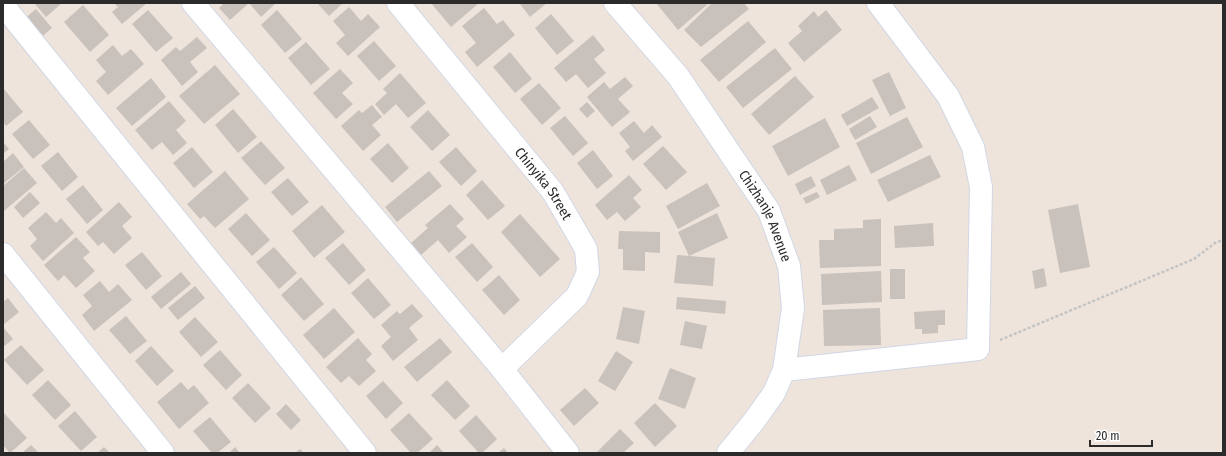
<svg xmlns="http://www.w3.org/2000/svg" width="1226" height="456" font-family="'Fira Sans Condensed',sans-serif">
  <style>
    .building { fill: #c9c1bb }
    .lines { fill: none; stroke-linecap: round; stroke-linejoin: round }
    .street-casing { stroke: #d1d7e5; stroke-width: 24 }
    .path { stroke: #c4c4c4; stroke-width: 2.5; stroke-dasharray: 3 2; stroke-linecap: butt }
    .street { stroke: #fff; stroke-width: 22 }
    .labels { text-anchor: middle; stroke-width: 4; stroke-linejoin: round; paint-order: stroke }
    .street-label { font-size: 14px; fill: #2b2b2b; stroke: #fff }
  </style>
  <rect width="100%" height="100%" fill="#eee4dc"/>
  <g class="building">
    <path d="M34 3H62L46 17Z"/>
    <path d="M114 3H147L122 24 112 12 118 7Z"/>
    <path d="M224 3H276L261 17 249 3 230 20 219 8Z"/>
    <path d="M317 3H343L329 16Z"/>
    <path d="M431 3H479L451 27Z"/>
    <path d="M521 3H547L530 17 520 4Z"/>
    <path d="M656 3H709L678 30Z"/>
    <path d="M712 3H744L749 9 701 47 684 30Z"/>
    <path d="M83 5 109 35 90 52 64 22Z"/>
    <path d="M349 7 361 21 368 14 380 27 348 56 336 43 345 35 333 21Z"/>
    <path d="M484 8 497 24 503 20 515 35 477 67 465 52 476 43 462 26Z"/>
    <path d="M36 9 52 28 39 39 23 20Z"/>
    <path d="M148 10 173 38 156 52 132 24Z"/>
    <path d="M277 10 302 39 285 53 261 25Z"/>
    <path d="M826 10 842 30 804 62 788 43 802 31 798 26 814 11 818 17Z"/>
    <path d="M551 14 574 41 557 55 535 28Z"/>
    <path d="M748 21 766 42 719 82 700 60Z"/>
    <path d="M593 35 605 50 594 59 606 73 588 88 576 74 566 82 554 68Z"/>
    <path d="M197 37 207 48 190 62 198 72 182 86 161 60 176 47 180 51Z"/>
    <path d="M374 41 396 66 379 81 357 56Z"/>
    <path d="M306 42 330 69 311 85 288 58Z"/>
    <path d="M113 45 122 56 131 49 144 64 108 95 96 81 106 72 96 60Z"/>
    <path d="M775 48 792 69 743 108 726 87Z"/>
    <path d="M510 52 532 79 515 93 493 67Z"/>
    <path d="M215 65 240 94 204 124 179 96Z"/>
    <path d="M340 69 353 83 342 93 353 104 336 119 313 93Z"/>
    <path d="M889 72 906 108 890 116 872 80Z"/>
    <path d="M400 73 426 103 408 118 396 104 384 115 375 104 387 93 383 89Z"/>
    <path d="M795 76 814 97 769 135 751 114Z"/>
    <path d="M625 77 633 86 618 99 630 112 612 127 587 97 604 82 610 89Z"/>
    <path d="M151 78 166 97 132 126 116 108Z"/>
    <path d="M539 83 561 108 542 125 520 99Z"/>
    <path d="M3 88 23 112 6 126 3 122Z"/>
    <path d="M872 97 879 108 847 126 841 115Z"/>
    <path d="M169 101 186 121 176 130 187 143 173 155 162 142 152 150 135 130Z"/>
    <path d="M587 102 595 111 587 118 579 109Z"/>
    <path d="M372 105 382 117 372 125 381 135 363 151 341 126 359 110 362 113Z"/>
    <path d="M233 109 257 137 238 153 215 125Z"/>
    <path d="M428 110 450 135 432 151 410 127Z"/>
    <path d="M565 116 588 143 573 156 550 128Z"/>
    <path d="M870 116 877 127 855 140 849 129Z"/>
    <path d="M907 117 923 147 871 174 856 143Z"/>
    <path d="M825 118 840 147 788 176 772 146Z"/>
    <path d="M29 120 50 145 33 159 12 134Z"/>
    <path d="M634 121 644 133 652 125 662 137 633 161 625 151 630 147 619 133Z"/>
    <path d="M261 141 285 168 265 185 241 158Z"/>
    <path d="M3 142 9 149 3 154Z"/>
    <path d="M388 143 409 168 392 183 370 159Z"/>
    <path d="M663 146 687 172 666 190 643 164Z"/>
    <path d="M192 147 213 172 194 188 173 163Z"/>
    <path d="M456 147 477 171 461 186 439 162Z"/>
    <path d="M593 150 613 176 597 189 577 163Z"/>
    <path d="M58 152 78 177 62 191 41 166Z"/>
    <path d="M13 153 24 167 3 184V162Z"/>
    <path d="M930 155 941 177 888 202 877 180Z"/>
    <path d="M849 165 857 180 827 195 820 180Z"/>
    <path d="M24 168 37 183 4 211 3 186Z"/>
    <path d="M225 171 249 199 215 228 204 216 200 219 187 204Z"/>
    <path d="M429 171 442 186 397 222 385 207Z"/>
    <path d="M629 175 642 190 633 198 641 207 625 221 617 212 607 220 595 205Z"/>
    <path d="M811 176 816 186 800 195 795 184Z"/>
    <path d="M288 178 309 202 292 216 271 192Z"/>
    <path d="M482 180 505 206 488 220 466 195Z"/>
    <path d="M707 183 720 206 678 229 666 206Z"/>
    <path d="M83 185 103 210 87 224 66 199Z"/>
    <path d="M30 192 40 203 23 218 14 207Z"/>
    <path d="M817 192 820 197 806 204 803 198Z"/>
    <path d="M119 202 132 217 122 226 132 238 114 254 103 242 98 246 86 232Z"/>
    <path d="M450 204 464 219 456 226 467 237 449 253 438 240 421 255 411 243 428 228 425 225Z"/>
    <path d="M1078 204 1090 267 1060 273 1048 210Z"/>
    <path d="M322 205 345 232 314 258 292 231Z"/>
    <path d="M46 212 56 223 61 218 74 233 43 261 30 246 37 239 28 228Z"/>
    <path d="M246 213 270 240 252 256 228 229Z"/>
    <path d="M717 213 728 238 689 256 678 232Z"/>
    <path d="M520 214 560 259 540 277 501 232Z"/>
    <path d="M881 219V266L820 268 819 240H834V229L863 228V220Z"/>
    <path d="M933 223 934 246 895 248 894 226Z"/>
    <path d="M619 231 660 232V253L645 252V271L623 270V249H618Z"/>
    <path d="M76 237 90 252 83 258 95 271 76 288 64 275 58 281 44 265Z"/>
    <path d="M343 243 366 270 349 285 325 258Z"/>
    <path d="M472 243 493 267 477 282 455 257Z"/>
    <path d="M274 247 297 273 279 289 256 262Z"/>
    <path d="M142 252 162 276 146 290 125 265Z"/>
    <path d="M677 255 715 258 713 286 674 283Z"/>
    <path d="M1044 268 1047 286 1035 289 1032 271Z"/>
    <rect x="890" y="269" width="15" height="30"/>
    <path d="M881 271 882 302 822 305 821 274Z"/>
    <path d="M181 272 191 284 161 309 151 297Z"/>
    <path d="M499 275 520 300 504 315 482 290Z"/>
    <path d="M301 277 324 304 304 321 281 295Z"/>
    <path d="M368 278 391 305 374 319 351 293Z"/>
    <path d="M100 281 109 292 118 284 132 300 94 331 82 315 92 306 83 295Z"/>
    <path d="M195 286 205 298 178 320 168 308Z"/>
    <path d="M677 297 726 301 725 314 676 309Z"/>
    <path d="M8 298 19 312 3 325V302Z"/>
    <path d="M412 304 423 316 409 328 418 340 393 361 381 346 391 337 381 325 397 311 400 314Z"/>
    <path d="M623 307 645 311 639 344 616 339Z"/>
    <path d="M334 308 355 332 324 359 303 335Z"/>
    <path d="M880 308 881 345 824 346 823 310Z"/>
    <path d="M945 310V325H938V333L922 334V329H915L914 312Z"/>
    <path d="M126 316 147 341 130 354 109 330Z"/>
    <path d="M195 317 218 342 201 357 179 332Z"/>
    <path d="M685 321 707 326 702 349 680 345Z"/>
    <path d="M3 327 13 339 3 347Z"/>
    <path d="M358 338 372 354 366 360 376 371 359 386 349 376 341 383 326 367Z"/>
    <path d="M440 338 452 352 417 382 404 367Z"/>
    <path d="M21 345 44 370 27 385 4 360Z"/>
    <path d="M151 346 174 371 157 386 135 361Z"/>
    <path d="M220 350 242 375 226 390 203 365Z"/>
    <path d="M616 351 633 362 615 391 598 381Z"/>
    <path d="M670 368 696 378 685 409 658 399Z"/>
    <path d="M48 380 71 405 55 420 32 395Z"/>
    <path d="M447 380 470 406 455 420 431 395Z"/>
    <path d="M383 381 403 403 386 419 366 396Z"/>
    <path d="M181 382 188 390 194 385 209 403 179 429 157 402Z"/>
    <path d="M248 383 271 408 255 423 232 398Z"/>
    <path d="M585 388 599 403 574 426 560 410Z"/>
    <path d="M655 403 677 426 655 447 634 423Z"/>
    <path d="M286 404 301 420 291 430 276 414Z"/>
    <path d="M75 411 97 437 81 451 58 426Z"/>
    <path d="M4 413 27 438 10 453 3 445V414Z"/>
    <path d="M409 413 433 439 417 453H411L390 430Z"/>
    <path d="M476 415 497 439 482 453H479L459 431Z"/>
    <path d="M210 417 231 442 217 453H212L193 431Z"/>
    <path d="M620 429 634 443 623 453H598L597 452Z"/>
    <path d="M31 445 39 453H22Z"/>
    <path d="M437 445 444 453H429Z"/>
    <path d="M104 447 110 453H97Z"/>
    <path d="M235 447 240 453H229Z"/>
    <path d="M504 448 508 453H498Z"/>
    <path d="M300 449 304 453H295Z"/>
  </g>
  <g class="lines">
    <g class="street-casing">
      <g id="street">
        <path d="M193 3 502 369 568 453"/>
        <path id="s1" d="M398 3 553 192 586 249 588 272 577 296 502 369"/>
        <path id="s2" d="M615 3 678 76 769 211 789 266 793 308 784 370 774 393 754 421 728 453"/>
        <path d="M3 5 365 453"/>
        <path d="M3 254 163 453"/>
        <path d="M784 370 978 349 981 187 973 147 948 96 878 3"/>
      </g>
    </g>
    <path class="path" d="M1000 340 1194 259 1215 243 1223 240"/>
    <use href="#street" class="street"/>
  </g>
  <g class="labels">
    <g class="street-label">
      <text dy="5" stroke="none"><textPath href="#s1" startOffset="232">Chinyika Street</textPath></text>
      <text dy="5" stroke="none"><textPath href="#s2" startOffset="262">Chizhanje Avenue</textPath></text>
    </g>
  </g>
  <rect width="1226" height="456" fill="none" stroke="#2b2b2b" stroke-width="8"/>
  <path d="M1090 440v6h62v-6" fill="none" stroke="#2b2b2b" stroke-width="2"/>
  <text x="1096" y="440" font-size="12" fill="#2b2b2b" stroke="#ffffff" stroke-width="3" paint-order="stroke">20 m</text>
</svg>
